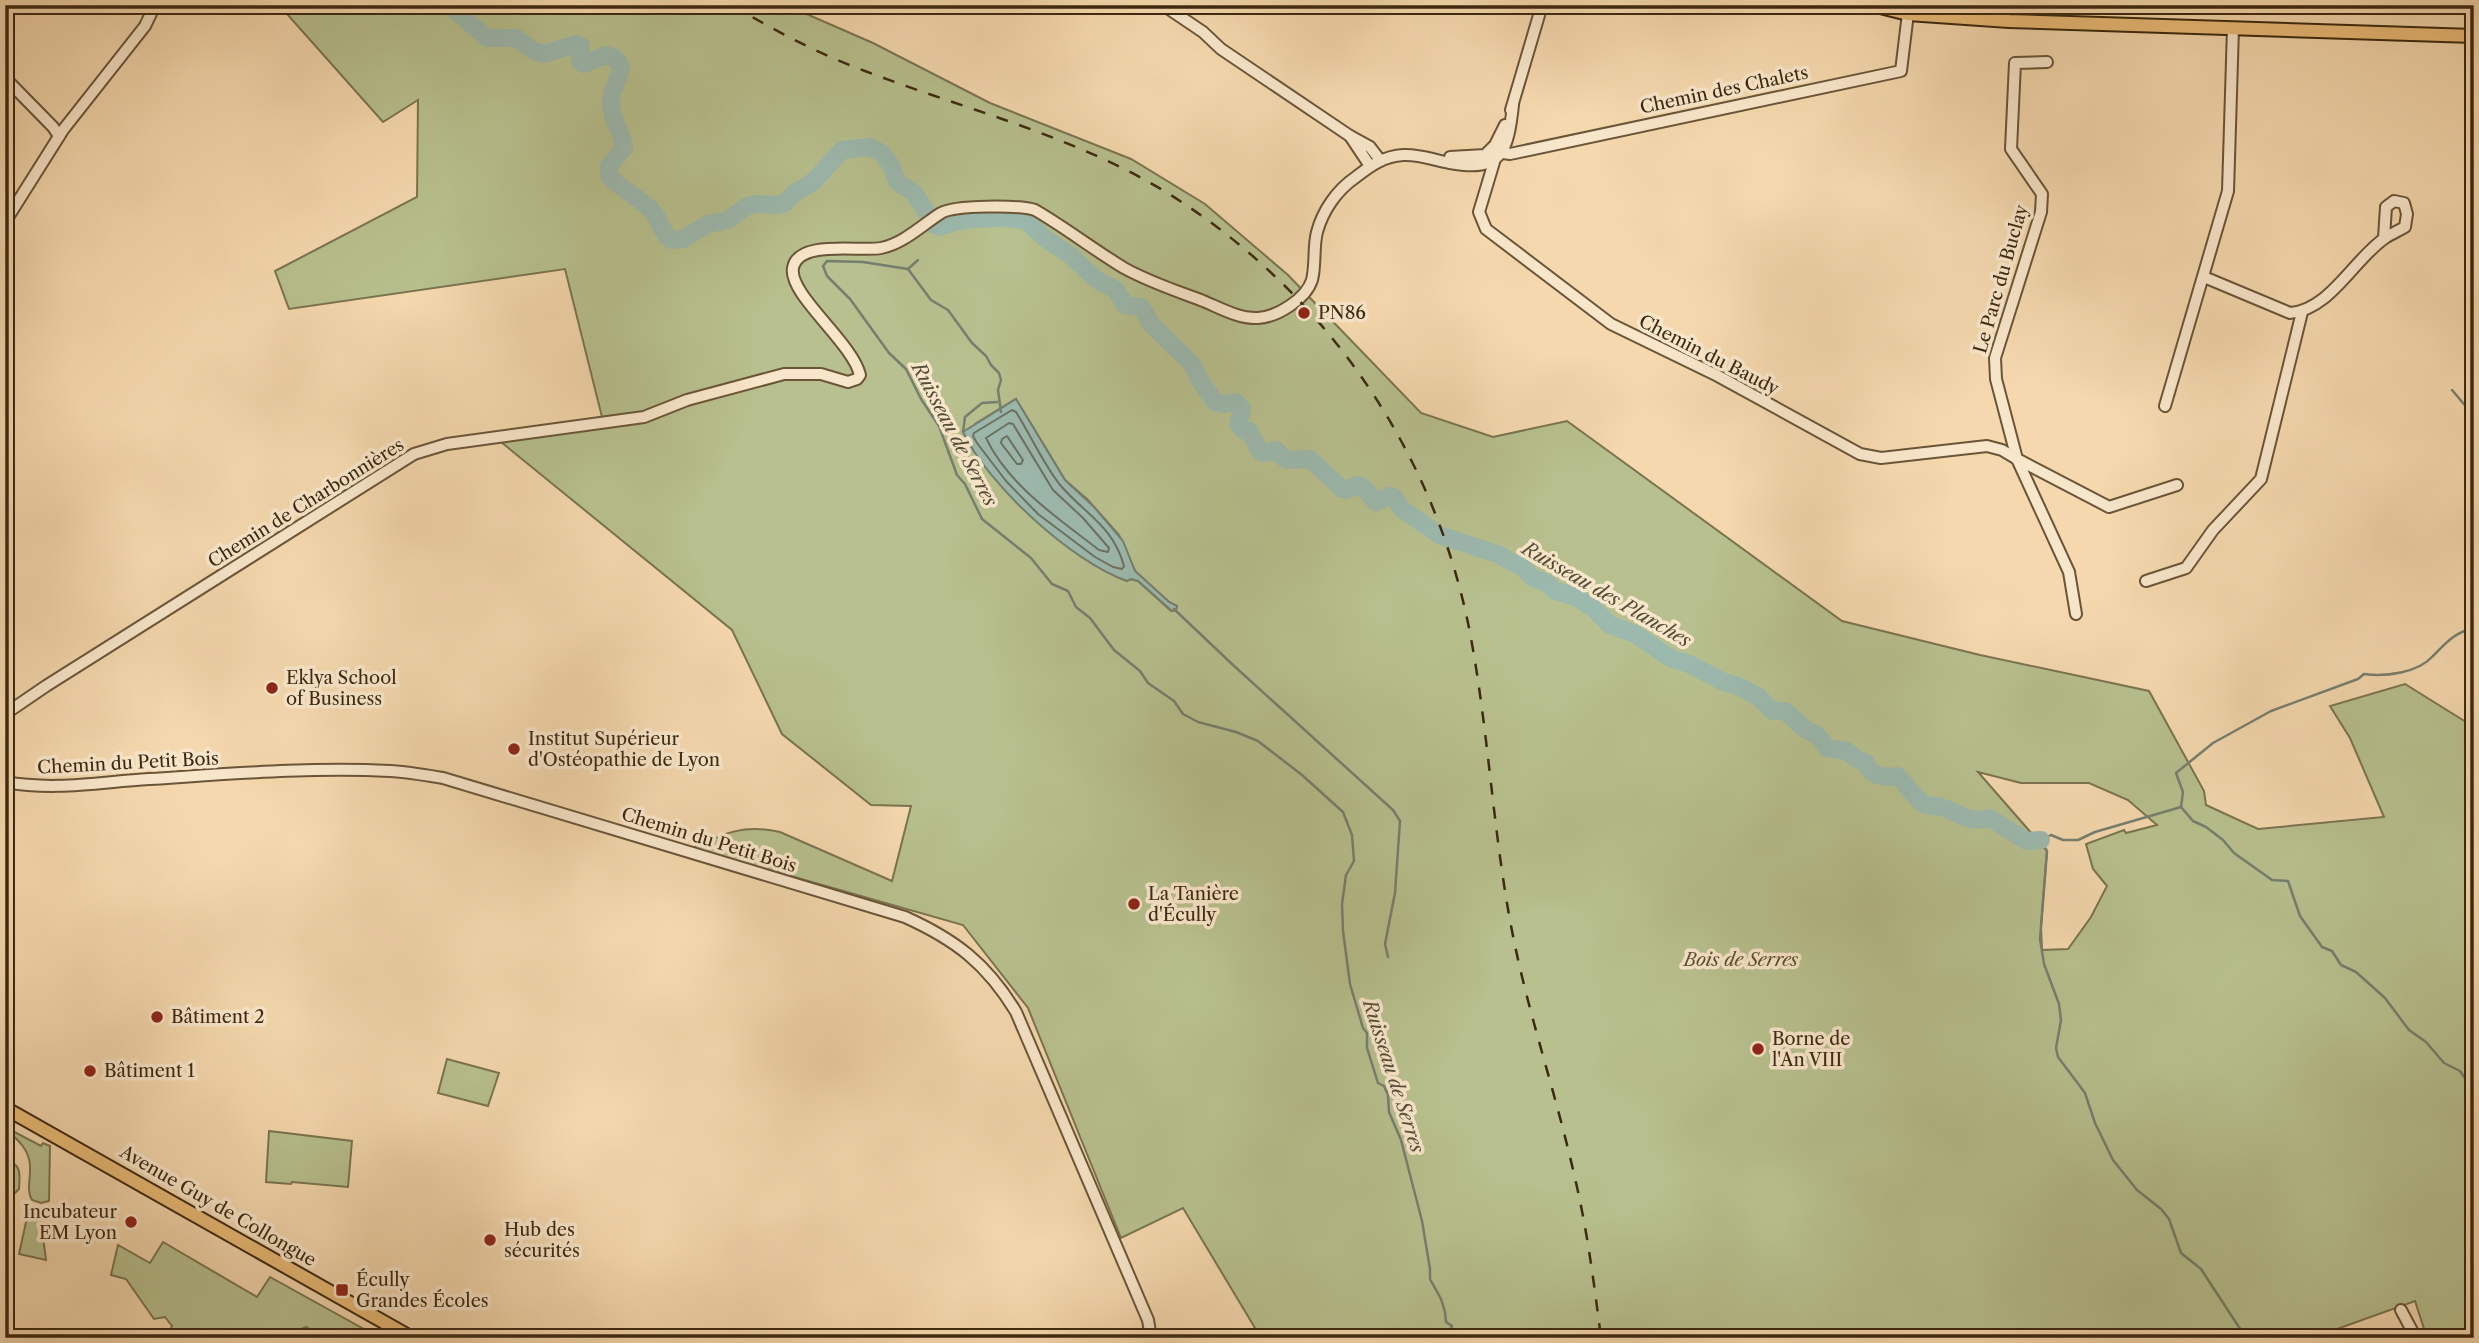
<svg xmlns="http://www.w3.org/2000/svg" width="2479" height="1343" font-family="'Libre Caslon Text',serif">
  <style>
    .green { fill: #b7c08e; stroke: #7a7450; stroke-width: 2; fill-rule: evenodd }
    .water { fill: #9cb9ae; stroke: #767f6f; stroke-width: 2 }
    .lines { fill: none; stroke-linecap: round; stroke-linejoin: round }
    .shore { stroke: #6c7160; stroke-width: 2 }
    .stream { stroke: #767f6f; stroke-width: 2.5 }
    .river { stroke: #9cb9ae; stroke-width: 18 }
    .minor-casing { stroke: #6a5538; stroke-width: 14 }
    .major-casing { stroke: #3c2911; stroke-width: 16 }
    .minor { stroke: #f8e6ca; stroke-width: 10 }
    .major { stroke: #eabc77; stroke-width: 12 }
    .rail { stroke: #3c2911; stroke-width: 2.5; stroke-dasharray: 12 12; stroke-linecap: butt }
    .poi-dot { fill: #8f2418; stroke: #f8e6ca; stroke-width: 2.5 }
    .labels { text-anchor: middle; stroke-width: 7; stroke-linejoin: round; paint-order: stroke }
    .street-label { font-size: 18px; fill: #3c2911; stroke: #f8e6ca }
    .poi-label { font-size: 18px; fill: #3c2911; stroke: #f8e6ca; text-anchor: start }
    .park-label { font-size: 18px; font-style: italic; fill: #5b4f30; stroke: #f8e6ca }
    .water-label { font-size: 19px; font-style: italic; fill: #544d38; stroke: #f8e6ca }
  </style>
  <rect width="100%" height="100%" fill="#f5d8ae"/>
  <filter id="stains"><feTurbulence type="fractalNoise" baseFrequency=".00286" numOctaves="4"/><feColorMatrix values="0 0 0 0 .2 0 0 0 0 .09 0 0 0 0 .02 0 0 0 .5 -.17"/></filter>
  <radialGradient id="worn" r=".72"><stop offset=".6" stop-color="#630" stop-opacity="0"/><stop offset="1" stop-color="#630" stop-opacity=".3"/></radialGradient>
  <g class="green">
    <path d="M279 5H786L873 43 990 103 1131 159 1205 204 1288 275 1421 413 1493 437 1567 421 1842 621 1980 655 2149 691 2204 791 2206 805 2258 829 2384 817 2350 738 2330 706 2405 684 2474 727V1338H2427L2415 1301 2312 1338H1261L1183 1208 1121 1238 1028 1008 963 925 692 848C724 833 744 824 780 832L892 881 911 806 871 805 782 734 732 630 501 442 602 417 565 269 289 309 275 271 417 197 418 100 383 122ZM1016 399 1065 480 1088 500 1119 535 1135 571 1169 602 1177 606 1176 610 1171 611 1138 581 1131 579 1127 581C1108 574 1092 563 1075 551 1033 519 996 486 968 441L975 424ZM1978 772 2021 783H2089L2128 800 2157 825 2126 833 2124 830 2086 844 2093 869 2107 886 2091 917 2068 949 2042 950 2041 927 2047 851Z"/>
    <path d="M447 1059 499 1073 488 1106 438 1093Z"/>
    <path d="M5 1127 41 1146 43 1143 50 1146 49 1201 41 1203 32 1200C25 1189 33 1173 29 1159 26 1145 13 1137 5 1127Z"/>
    <path d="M269 1131 352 1141 348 1187 292 1182 291 1184 266 1182Z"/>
    <path d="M5 1160C22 1164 20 1174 19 1189L12 1196H5Z"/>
    <path d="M28 1213 40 1214 46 1260 19 1254Z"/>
    <path d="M163 1242 257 1297 270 1277 380 1338H324L306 1327 290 1334 288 1338H167L172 1326 165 1317 154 1319 126 1279 111 1275 118 1245 150 1263Z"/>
  </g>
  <path class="water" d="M1016 399 1065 480 1094 507 1123 541 1135 571 1169 602 1177 606 1176 610 1172 611 1138 581 1131 579 1127 581C1072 562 988 485 963 432Z"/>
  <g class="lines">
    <g class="shore">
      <path d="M1012 410 1016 412C1030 434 1045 467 1061 486 1086 515 1113 526 1124 566L1122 569 1113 567 1095 557 1038 514 1006 481 977 443 973 436 974 433Z"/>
      <path d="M1009 423 1013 424 1053 490 1083 518 1109 548 1108 552 1099 550C1058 518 1009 486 986 438Z"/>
      <path d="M1007 436 1023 460 1021 464H1017L1001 443 1002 439Z"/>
    </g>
    <g class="stream">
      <path d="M930 231 935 225"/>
      <path d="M918 260 908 269 863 262 827 261 823 266 827 276 850 299 889 353 906 369 921 399 939 426 957 475 965 484 982 519 1031 558 1052 584 1068 591 1076 607 1090 618 1114 650 1140 671 1148 683 1174 701 1183 714 1198 722 1236 732 1258 741 1302 775 1343 812 1352 835 1354 861 1346 875 1342 904 1343 931 1350 984 1363 1028 1367 1033V1048L1378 1083 1384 1086 1388 1095 1389 1112 1401 1140 1422 1221 1430 1269V1279L1441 1299 1445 1312 1446 1322 1452 1326 1447 1338"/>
      <path d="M908 269 931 300 948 310 972 343 986 356 991 365 999 373 1001 380 998 390 1001 412"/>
      <path d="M2452 390 2474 416"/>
      <path d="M963 432 965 417 982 403 997 402"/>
      <path d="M1174 609 1233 665 1393 810 1400 821 1395 893 1385 944 1388 957"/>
      <path d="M2181 807 2095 832 2078 840H2063L2051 835 2041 840 2047 851 2040 939 2044 964 2059 1004 2061 1020 2056 1048 2058 1057 2085 1093 2095 1123 2113 1160 2137 1190 2161 1209 2169 1219 2181 1253 2201 1269 2246 1338"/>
      <path d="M2181 807 2193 821 2206 827 2223 840 2234 853 2272 880 2288 881 2300 916 2322 947 2332 951 2341 965 2356 972 2385 998 2409 1030 2426 1042 2444 1063 2460 1071 2474 1091"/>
      <path d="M2181 807 2183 792 2176 773 2213 743 2271 711 2358 679 2364 674C2385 677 2418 673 2433 656 2446 643 2455 632 2474 628"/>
    </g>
    <path class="river" d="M449 5 487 38H517L532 50 544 54 576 44 581 46 580 62 584 64 606 55 615 58 621 67C619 81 610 91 611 105 612 121 623 134 624 148L609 166V176C621 190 640 197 653 212 661 221 661 233 671 240L683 239 708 224 728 220 747 206 755 204 777 205 785 203 793 194 814 181 842 150 870 147 882 153 892 167 897 182 914 193 935 225 940 227C965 217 999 217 1025 220L1046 239 1070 255 1097 280 1116 290 1125 305 1141 307 1152 325 1192 364 1199 379 1215 402 1223 404 1236 402 1242 409 1238 424 1243 430 1249 431 1260 452 1265 453 1276 450 1286 460 1310 459 1342 489 1346 490 1358 485 1363 487 1376 502 1389 496 1394 497 1402 509 1439 535 1500 555 1509 561 1520 565 1533 578 1547 583 1555 591 1576 597 1594 609 1610 625 1635 634 1672 659 1687 663 1724 682 1738 686 1759 697 1772 711H1785L1806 730 1817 735 1827 748 1847 751 1857 759 1866 763C1870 776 1884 778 1898 776 1904 782 1919 803 1926 805 1929 807 1934 805 1937 806 1959 810 1965 825 1990 818L2026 841 2041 840"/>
    <g class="minor-casing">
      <g id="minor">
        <path d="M1163 5 1203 32 1221 49 1350 136"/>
        <path d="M1909 5 1901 71 1510 154 1490 151 1494 162 1479 212 1486 229 1611 324 1718 376 1860 454 1881 458 1987 446 2002 450 2017 459 2069 572 2076 614"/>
        <path d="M2047 62 2015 63 2011 149 2042 194 2041 212 1995 358 1996 379 2017 459 2109 507 2177 485"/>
        <path d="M5 78 53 127 59 136"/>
        <path d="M1511 110 1542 5"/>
        <path d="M1450 157 1485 155 1495 145 1505 125"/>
        <path d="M1370 166 1350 136 1370 147 1380 160"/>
        <path d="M5 222 63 130 145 26 155 5"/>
        <path d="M2204 277 2290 313C2330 310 2354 259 2385 238 2391 234 2398 231 2405 227L2407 214 2404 203 2394 201 2386 207 2384 238"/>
        <path d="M2165 406 2228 191 2233 28"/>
        <path d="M2146 581 2186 568 2213 530 2261 479 2302 312"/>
        <path d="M5 714 46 686 414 454 447 444 644 417 687 400 784 374H821L848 382 857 379 860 375C852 342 788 294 793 268 798 239 861 252 881 248 903 244 922 225 941 213 955 205 1019 205 1035 210 1066 228 1094 250 1124 268 1149 282 1177 291 1203 301 1220 308 1239 319 1258 318 1277 317 1306 299 1312 280 1316 264 1313 247 1317 232 1323 210 1337 190 1356 177 1370 166 1384 156 1403 155 1420 154 1433 160 1450 163 1502 173 1508 151 1513 105"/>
        <path d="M5 782C56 791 99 782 149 779 229 774 310 767 390 771 408 772 425 775 443 778L905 917C956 940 987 964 1016 1012L1148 1320 1151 1338"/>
        <path d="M2401 1310 2416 1338"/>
      </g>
    </g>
    <g class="major-casing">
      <g id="major">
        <path d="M1872 5 1908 14 2009 21 2474 36"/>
        <path d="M5 1108 412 1338"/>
      </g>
    </g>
    <use href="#minor" class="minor"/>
    <use href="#major" class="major"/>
    <path class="rail" d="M732 5C775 31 819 54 865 71 972 112 1084 138 1180 201 1331 300 1436 456 1470 633 1489 733 1493 836 1513 936 1529 1016 1556 1094 1574 1174 1587 1228 1594 1283 1601 1338"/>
  </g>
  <g class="poi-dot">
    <circle cx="1304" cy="313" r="7"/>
    <circle cx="272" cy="688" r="7"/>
    <circle cx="514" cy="749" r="7"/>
    <circle cx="1134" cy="904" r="7"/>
    <circle cx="157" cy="1017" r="7"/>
    <circle cx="1758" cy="1049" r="7"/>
    <circle cx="90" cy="1071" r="7"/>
    <circle cx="131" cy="1222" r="7"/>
    <circle cx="490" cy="1240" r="7"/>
    <rect x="335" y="1283" width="14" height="14" rx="3.5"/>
  </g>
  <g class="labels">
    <g class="street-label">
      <text transform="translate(1724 90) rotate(-12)" y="6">Chemin des Chalets</text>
      <text transform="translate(2001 279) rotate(-74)" y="6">Le Parc du Buclay</text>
      <text transform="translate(1709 355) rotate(27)" y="6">Chemin du Baudy</text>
      <text transform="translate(306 503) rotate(-32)" y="6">Chemin de Charbonnières</text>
      <text transform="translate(128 763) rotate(-3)" y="6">Chemin du Petit Bois</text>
      <text transform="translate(709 840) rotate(17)" y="6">Chemin du Petit Bois</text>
      <text transform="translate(218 1206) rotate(30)" y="6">Avenue Guy de Collongue</text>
    </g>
    <g class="poi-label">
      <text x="1318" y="319">PN86</text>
      <text x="286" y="684">Eklya School<tspan x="286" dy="21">of Business</tspan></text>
      <text x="528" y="745">Institut Supérieur<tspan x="528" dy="21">d'Ostéopathie de Lyon</tspan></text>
      <text x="1148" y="900">La Tanière<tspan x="1148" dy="21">d'Écully</tspan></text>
      <text x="171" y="1023">Bâtiment 2</text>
      <text x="1772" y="1045">Borne de<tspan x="1772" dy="21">l'An VIII</tspan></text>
      <text x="104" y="1077">Bâtiment 1</text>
      <text x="117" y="1218" text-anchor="end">Incubateur<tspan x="117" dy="21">EM Lyon</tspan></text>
      <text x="504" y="1236">Hub des<tspan x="504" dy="21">sécurités</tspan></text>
      <text x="356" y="1286">Écully<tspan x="356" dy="21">Grandes Écoles</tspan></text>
    </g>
    <g class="park-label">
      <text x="1741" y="966">Bois de Serres</text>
    </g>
    <g class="water-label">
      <text transform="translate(955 434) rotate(62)" y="7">Ruisseau de Serres</text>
      <text transform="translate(1607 594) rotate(30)" y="7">Ruisseau des Planches</text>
      <text transform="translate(1394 1076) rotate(72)" y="7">Ruisseau de Serres</text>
    </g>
  </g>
  <rect width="2479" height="1343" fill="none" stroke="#f5d8ae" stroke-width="28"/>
  <rect x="7" y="7" width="2465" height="1329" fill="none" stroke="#3c2911" stroke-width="3.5"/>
  <rect x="14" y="14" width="2451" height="1315" fill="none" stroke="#3c2911" stroke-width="2"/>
  <rect width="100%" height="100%" filter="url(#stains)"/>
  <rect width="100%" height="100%" fill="url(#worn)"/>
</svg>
